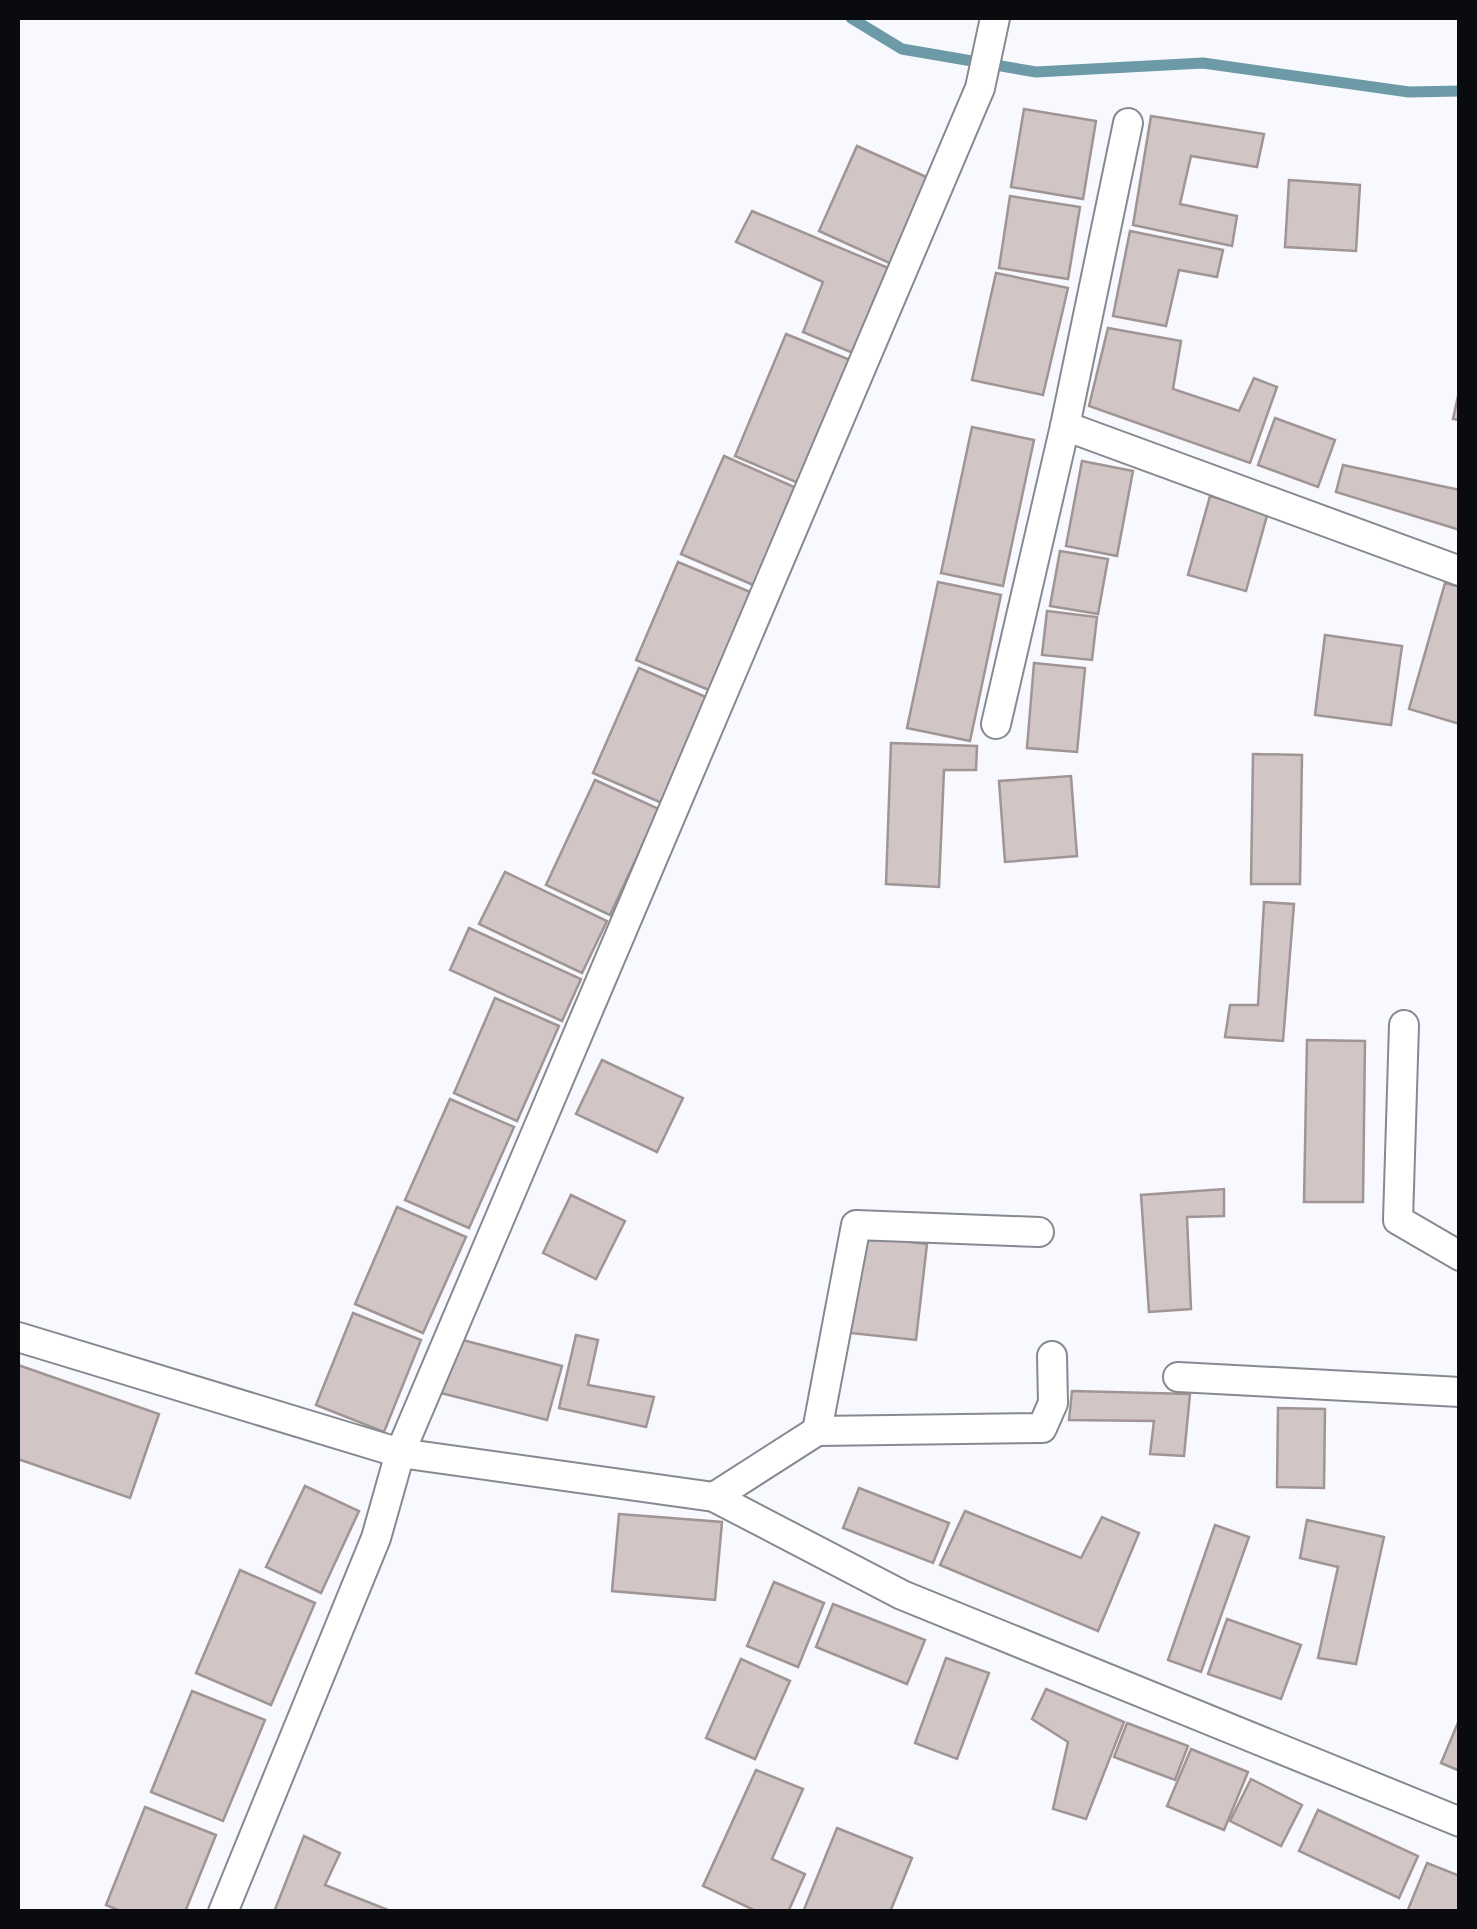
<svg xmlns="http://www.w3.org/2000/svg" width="1477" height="1929" font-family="Arial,sans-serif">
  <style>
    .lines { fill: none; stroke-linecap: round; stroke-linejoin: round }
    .stream { stroke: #6d9aa7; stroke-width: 11 }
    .building { fill: #d1c6c5; stroke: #a09594; stroke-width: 2.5 }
    .street-casing { stroke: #878991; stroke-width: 32 }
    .street { stroke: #fff; stroke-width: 28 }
  </style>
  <rect width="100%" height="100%" fill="#f7f9fe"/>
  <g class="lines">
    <path class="stream" d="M851 18 902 49 1036 72 1203 63 1409 92 1460 91"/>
  </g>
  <g class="building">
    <path d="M1024 109 1096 121 1083 199 1011 187Z"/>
    <path d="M1151 116 1264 134 1257 167 1191 156 1180 204 1237 216 1232 246 1133 225Z"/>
    <path d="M857 146 933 180 894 265 819 231Z"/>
    <path d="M1289 180 1360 185 1356 251 1285 247Z"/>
    <path d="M1010 196 1080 207 1068 279 999 268Z"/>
    <path d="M752 211 893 270 858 355 803 332 823 282 736 242Z"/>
    <path d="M1130 231 1223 250 1217 277 1179 270 1166 326 1113 316Z"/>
    <path d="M996 273 1068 288 1043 395 972 380Z"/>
    <path d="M1108 328 1181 341 1173 389 1239 411 1254 378 1277 387 1250 463 1089 406Z"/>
    <path d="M786 334 855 362 803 485 735 456Z"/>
    <path d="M1460 387V420L1453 419Z"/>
    <path d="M1275 418 1335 440 1318 487 1258 465Z"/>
    <path d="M972 427 1034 440 1003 586 941 573Z"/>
    <path d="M724 456 801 490 758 587 681 554Z"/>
    <path d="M1082 461 1133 471 1117 556 1066 546Z"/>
    <path d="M1343 465 1460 490V530L1336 492Z"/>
    <path d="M1210 496 1268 512 1246 591 1188 575Z"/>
    <path d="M1060 551 1108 559 1098 614 1050 606Z"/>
    <path d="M678 562 755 594 714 692 636 660Z"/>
    <path d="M938 582 1001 595 970 741 907 728Z"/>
    <path d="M1445 583 1460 587V724L1409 709Z"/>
    <path d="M1047 611 1097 617 1092 660 1042 655Z"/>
    <path d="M1325 635 1402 646 1391 725 1315 715Z"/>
    <path d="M1034 663 1085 668 1077 752 1027 748Z"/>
    <path d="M639 668 708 698 662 803 593 773Z"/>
    <path d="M891 743 977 746 976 770H944L939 887 886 884Z"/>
    <path d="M1253 754 1302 755 1300 884H1251Z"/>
    <path d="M1071 776 1077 856 1005 862 999 781Z"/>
    <path d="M595 780 659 809 610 915 546 885Z"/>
    <path d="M505 872 607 921 582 973 479 924Z"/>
    <path d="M1264 902 1294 904 1283 1041 1225 1037 1230 1005H1258Z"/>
    <path d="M469 928 581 979 562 1021 450 970Z"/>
    <path d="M495 998 559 1026 517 1121 454 1093Z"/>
    <path d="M1307 1040 1365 1041 1363 1202H1304Z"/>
    <path d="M602 1060 683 1098 657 1152 576 1114Z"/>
    <path d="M450 1099 514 1127 469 1228 405 1200Z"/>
    <path d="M1224 1189V1216L1187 1217 1191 1309 1149 1312 1141 1195Z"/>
    <path d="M571 1195 625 1221 596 1279 543 1253Z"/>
    <path d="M397 1207 466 1237 423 1333 355 1304Z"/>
    <path d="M860 1236 927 1244 916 1340 850 1333Z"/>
    <path d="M353 1313 421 1340 384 1432 316 1405Z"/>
    <path d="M576 1335 598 1340 588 1385 654 1397 646 1427 559 1408Z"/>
    <path d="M455 1338 562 1366 547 1420 441 1393Z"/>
    <path d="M18 1365 159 1414 130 1498 18 1459Z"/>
    <path d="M1072 1391 1190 1394 1184 1456 1150 1454 1154 1421 1069 1420Z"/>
    <path d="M1278 1408 1325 1409 1324 1488 1277 1487Z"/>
    <path d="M305 1486 359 1511 321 1593 266 1567Z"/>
    <path d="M859 1488 949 1523 933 1563 843 1528Z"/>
    <path d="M965 1511 1081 1558 1102 1517 1139 1533 1098 1631 940 1565Z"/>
    <path d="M619 1514 722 1522 715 1600 612 1591Z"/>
    <path d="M1307 1520 1384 1537 1356 1664 1318 1658 1338 1567 1300 1558Z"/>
    <path d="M1215 1525 1249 1537 1201 1672 1168 1660Z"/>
    <path d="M240 1570 315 1603 271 1705 196 1673Z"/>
    <path d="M774 1582 824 1603 798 1667 747 1646Z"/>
    <path d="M833 1604 925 1640 907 1684 816 1647Z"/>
    <path d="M1227 1619 1301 1645 1281 1699 1208 1674Z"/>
    <path d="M946 1658 989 1673 957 1759 915 1743Z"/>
    <path d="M741 1659 790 1681 755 1759 706 1738Z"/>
    <path d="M1046 1689 1124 1722 1086 1819 1053 1809 1068 1742 1032 1719Z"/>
    <path d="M192 1691 265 1720 223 1821 151 1792Z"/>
    <path d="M1460 1718V1771L1441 1763Z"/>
    <path d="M1127 1723 1188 1746 1175 1780 1114 1757Z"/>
    <path d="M1191 1749 1248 1772 1224 1830 1167 1806Z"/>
    <path d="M756 1770 803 1789 772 1859 805 1874 788 1912H758L703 1886Z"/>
    <path d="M1251 1779 1302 1805 1281 1846 1230 1821Z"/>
    <path d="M145 1807 216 1835 185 1912H123L106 1905Z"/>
    <path d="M1318 1810 1418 1856 1399 1898 1299 1851Z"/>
    <path d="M837 1828 912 1858 890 1912H803Z"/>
    <path d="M304 1836 340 1853 325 1885 393 1912H274Z"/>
    <path d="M1427 1863 1460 1876V1912H1407Z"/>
  </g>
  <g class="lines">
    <g class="street-casing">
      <g id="street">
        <path d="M1065 426 1460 571"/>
        <path d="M996 724 1065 426 1128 123"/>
        <path d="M1404 1025 1398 1220 1460 1256"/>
        <path d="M18 1337 400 1453 714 1497 902 1595 1460 1822"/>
        <path d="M1178 1377 1460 1392"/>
        <path d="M817 1431 856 1225 1039 1232"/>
        <path d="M714 1497 817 1431 1042 1428 1053 1403 1052 1356"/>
        <path d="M223 1912 376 1538 400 1453 980 88 995 18"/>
      </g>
    </g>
    <use href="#street" class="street"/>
  </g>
  <rect width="1477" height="1929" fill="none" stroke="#0a0b0e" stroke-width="40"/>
</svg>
